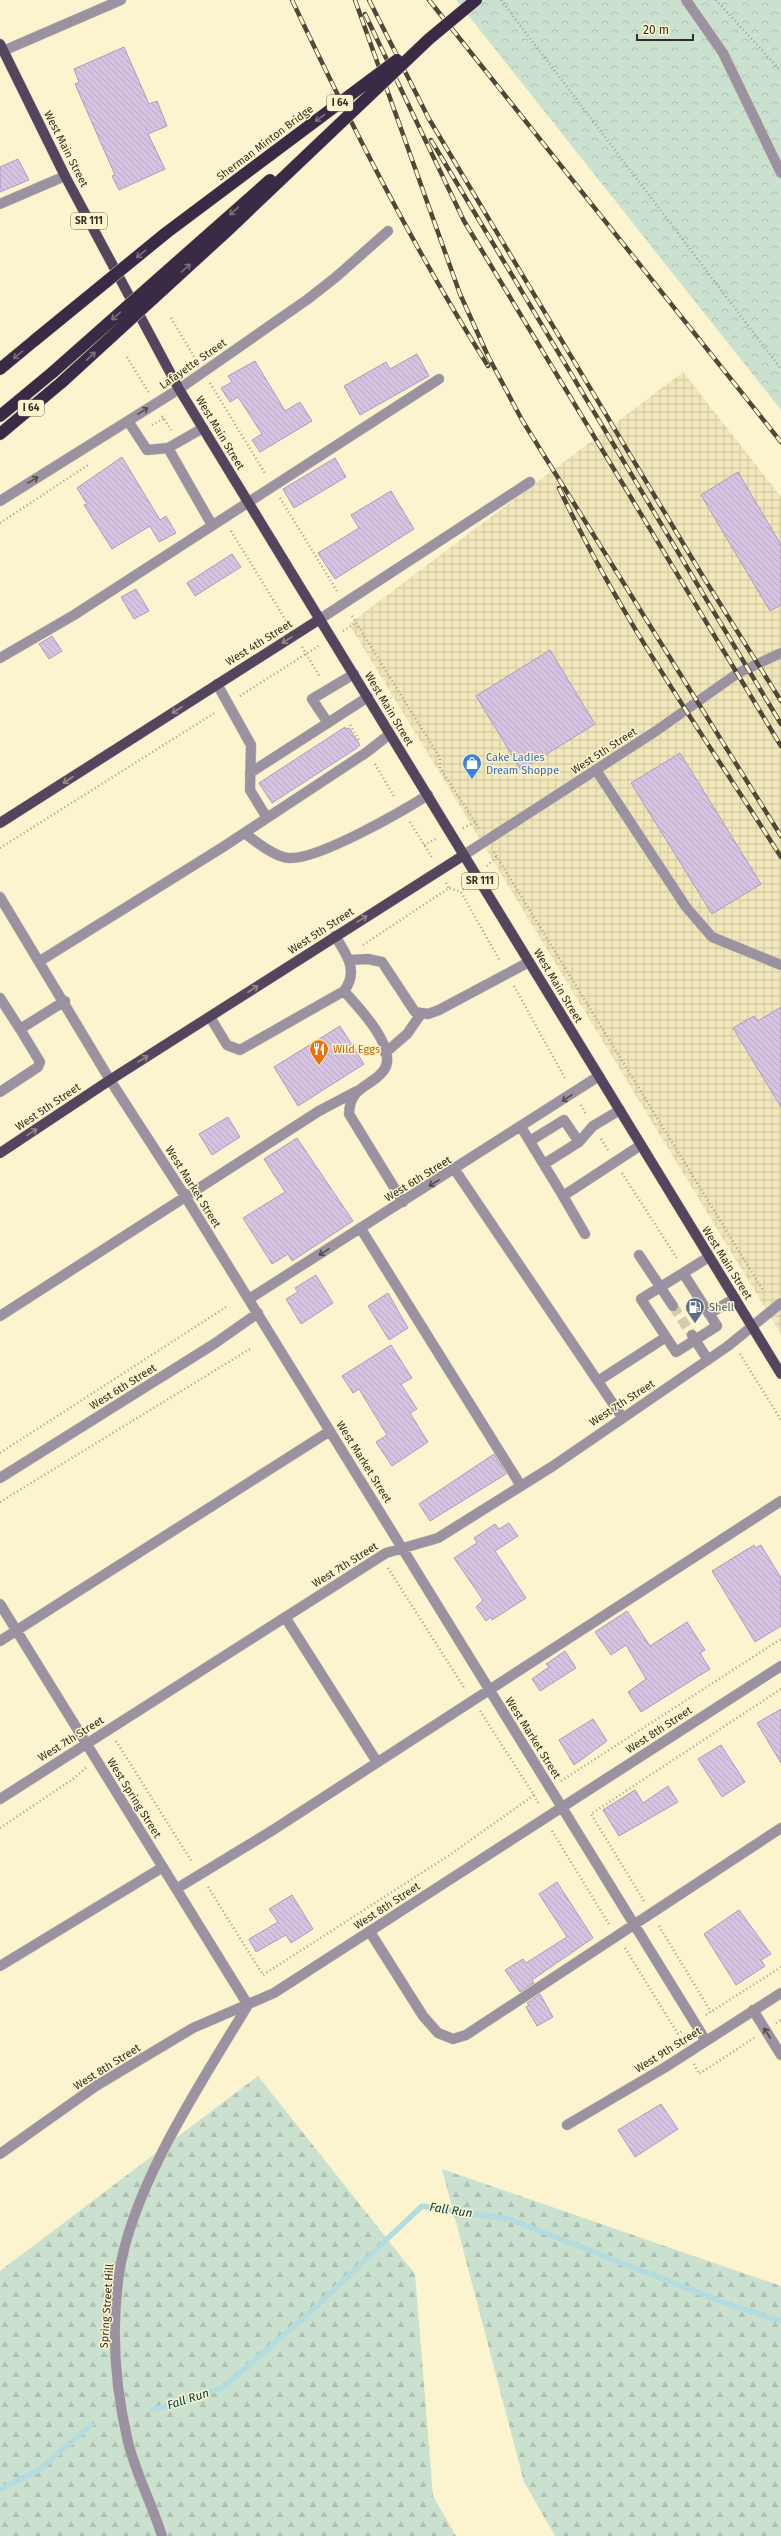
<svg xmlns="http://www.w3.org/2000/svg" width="781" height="2536" font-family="'Fira Sans',sans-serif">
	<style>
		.industrial { fill: url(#industrial-grid) }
		.forest { fill: url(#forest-firs) }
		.park { fill: url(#park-crowns) }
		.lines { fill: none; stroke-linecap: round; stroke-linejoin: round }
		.stream { stroke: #b3dcdf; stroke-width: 5.5 }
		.building { fill: url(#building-back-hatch); stroke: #ae9cbb }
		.minor-tunnel { stroke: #d4cdac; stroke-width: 10; stroke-dasharray: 10 5; stroke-linecap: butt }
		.minor-casing { stroke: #d8d1af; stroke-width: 11 }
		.major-casing { stroke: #d8d1af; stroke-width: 11 }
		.highway-casing { stroke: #d8d1af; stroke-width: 13 }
		.path { stroke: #a59f83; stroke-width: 2.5; stroke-dasharray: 1 3; stroke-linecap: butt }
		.minor { stroke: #9a92a1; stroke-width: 10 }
		.major { stroke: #52455d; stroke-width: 10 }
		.highway { stroke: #392a45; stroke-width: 12 }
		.rail-casing { stroke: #4d4938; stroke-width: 4.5 }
		.rail { stroke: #fcf4ce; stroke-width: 3; stroke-dasharray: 9; stroke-linecap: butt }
		.highway-bridge-casing { stroke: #d8d1af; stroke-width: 13; stroke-linecap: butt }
		.highway-bridge { stroke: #392a45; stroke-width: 12 }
		.oneway { stroke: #7d7175 }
		.oneway2 { stroke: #524d48 }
		.oneway3 { stroke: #968b8a }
		.labels { text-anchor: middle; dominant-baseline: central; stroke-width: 3; stroke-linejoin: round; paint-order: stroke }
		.shield { fill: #fcf4ce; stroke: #6f6b56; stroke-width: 1 }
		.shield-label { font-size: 10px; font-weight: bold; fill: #333022 }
		.street-label { font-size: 11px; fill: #333022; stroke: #fcf4ce }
		.shop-label { font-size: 11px; fill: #366cbe; stroke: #fcf4ce; text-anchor: start }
		.food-label { font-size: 11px; fill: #c56008; stroke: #fcf4ce; text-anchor: start }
		.service-label { font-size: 11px; fill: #4e5e75; stroke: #fcf4ce; text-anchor: start }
		.water-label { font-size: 12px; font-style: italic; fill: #004246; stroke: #fcf4ce }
	</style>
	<defs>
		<pattern id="industrial-grid" width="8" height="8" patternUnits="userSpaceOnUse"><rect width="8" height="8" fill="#f1e7ba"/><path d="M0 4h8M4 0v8" fill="none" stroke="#cfc6a0"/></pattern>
		<pattern id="forest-firs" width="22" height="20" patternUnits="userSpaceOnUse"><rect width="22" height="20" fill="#cbe1d0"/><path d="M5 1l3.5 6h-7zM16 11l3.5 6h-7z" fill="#afc1b2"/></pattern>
		<pattern id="park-crowns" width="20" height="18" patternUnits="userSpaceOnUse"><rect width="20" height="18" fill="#cbe1d0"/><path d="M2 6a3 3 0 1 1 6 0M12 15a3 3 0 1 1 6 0" fill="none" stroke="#afc1b2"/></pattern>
		<pattern id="building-back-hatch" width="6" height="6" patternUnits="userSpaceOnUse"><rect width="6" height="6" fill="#d6c3e4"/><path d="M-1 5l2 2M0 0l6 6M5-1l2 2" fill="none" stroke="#b8a8c3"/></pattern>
	</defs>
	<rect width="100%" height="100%" fill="#fcf4ce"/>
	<!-- industrial -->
	<path class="industrial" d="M683,372L781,497V1334L349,624Z"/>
	<!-- forest -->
	<path class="forest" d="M258,2076L415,2274L433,2496L456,2536H0V2271Z
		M442,2169L781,2286V2536H555L524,2482Z"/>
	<!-- park -->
	<path class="park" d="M456,0H781V410Z"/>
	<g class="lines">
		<!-- stream -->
		<path class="stream" d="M153,2410L222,2388L306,2316L422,2206L509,2219L730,2305L781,2321
			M0,2489L39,2470L91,2425"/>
	</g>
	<!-- building -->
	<path class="building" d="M124,47L149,104L157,101L167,126L148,134L165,169L119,190L112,176L115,175L75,84L79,82L74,69Z
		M18,159L29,180L0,192V167Z
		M417,354L429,376L360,415L344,386L386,362L390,369Z
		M255,361L285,411L300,402L312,421L260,452L252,440L262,434L238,397L230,402L221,388L232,382L228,376Z
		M122,457L160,520L166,516L176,533L159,542L150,526L112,549L84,505L87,504L77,488Z
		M335,458L346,477L294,508L283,489Z
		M738,472L781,545V605L770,611L701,495Z
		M391,491L414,529L335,579L318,553L359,528L351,515Z
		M232,554L241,567L195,596L187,583Z
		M136,589L149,611L134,619L121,597Z
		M52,636L62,651L49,659L39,644Z
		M550,650L595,724L521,770L476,696Z
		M345,727L346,729L349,728L360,745L357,748L272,803L259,783Z
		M680,753L761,884L712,914L631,783Z
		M781,1007V1107L733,1028L754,1016L758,1021Z
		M340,1026L364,1064L298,1106L274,1067Z
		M228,1117L240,1137L212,1155L199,1134Z
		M297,1138L353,1221L292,1261L288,1254L272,1264L243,1218L285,1192L264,1159Z
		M316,1275L333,1303L301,1324L286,1299L298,1292L295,1288Z
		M388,1293L408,1328L389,1340L368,1306Z
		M391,1345L412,1378L401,1384L417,1409L410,1413L428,1442L392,1466L376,1442L387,1435L359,1389L353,1393L342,1376Z
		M494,1454L506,1474L430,1521L419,1504Z
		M509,1523L518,1536L495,1551L526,1598L492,1620L491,1617L486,1621L476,1607L483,1600L454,1558L477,1543L474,1538L495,1524L499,1529Z
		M754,1545L755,1548L761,1545L781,1578V1626L755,1642L712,1571Z
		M627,1611L650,1646L687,1622L705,1650L700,1653L710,1669L641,1712L628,1692L646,1679L626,1645L611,1655L595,1632Z
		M565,1651L576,1668L540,1691L532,1679L549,1667L546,1664Z
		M781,1709V1763L757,1723Z
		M593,1719L607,1741L574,1765L559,1740Z
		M721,1745L745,1782L722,1797L698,1759Z
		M668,1786L678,1802L619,1836L603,1810L635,1790L643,1803Z
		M557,1882L593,1938L532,1980L534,1983L520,1992L505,1970L523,1959L526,1963L567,1937L539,1894Z
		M292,1895L313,1929L291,1943L286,1935L256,1952L249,1939L278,1922L269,1909Z
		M739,1910L771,1954L761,1960L765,1966L736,1985L704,1934Z
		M540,1994L553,2017L537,2026L526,2007L529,2005L527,2003Z
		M661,2104L678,2129L635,2157L618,2130Z"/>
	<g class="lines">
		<!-- minor-tunnel -->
		<path class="minor-tunnel" d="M673,1306L692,1335"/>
		<!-- minor casing -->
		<g class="minor-casing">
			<path id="minor" d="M686,0L723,53L781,173
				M3,51L121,0
				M0,204L65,176
				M128,421L147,450L168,448L203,428
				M168,448L212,525
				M0,501L179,389L308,299L336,277L388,231
				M320,619L530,482
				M0,658L74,615L439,379
				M217,684L251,745L250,790L267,818
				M328,723L312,699L354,674
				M596,770L686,907L712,937L781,965
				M250,773L368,697
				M245,833C254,841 277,858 289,858C318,860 401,812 428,795
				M464,855L656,731L738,673L781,653
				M0,897L110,1080L185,1196L706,2041
				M350,960L368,959L382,962L415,1012L428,1014L439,1010L529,962
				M40,961L223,847L367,752L390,734
				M344,991C357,1006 399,1048 384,1070C371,1088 350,1085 349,1114L403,1202
				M0,998L20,1029
				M210,1017L227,1045L240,1050L344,991C359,971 347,955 335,936
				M385,1053L407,1034L421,1014
				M0,1092L38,1067L40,1062L20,1029L65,1001
				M521,1127L563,1196L641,1145
				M530,1141L564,1120L579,1142L593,1126L620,1110
				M544,1164L579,1142
				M455,1170L622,1417
				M563,1196L585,1234
				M361,1229L521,1486
				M639,1255L673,1306
				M249,1299L599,1076
				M709,1314L735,1298
				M0,1316L319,1111L357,1091
				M692,1335L708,1360
				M666,1337L676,1352L717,1326L683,1273
				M598,1381L666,1337L641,1299L709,1257
				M0,1478L214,1344L258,1313
				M0,1604L248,2005C202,2081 132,2186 119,2274C111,2330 115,2387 128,2442C136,2474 152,2504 162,2536
				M285,1617L377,1762
				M0,1641L330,1431
				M0,1799L386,1553L438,1538L553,1466L728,1346L781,1303
				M176,1889L273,1830L781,1501
				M370,1932L423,2016L438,2033L453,2039L466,2035L781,1828
				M0,1966L163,1867
				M753,2010L781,2055
				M567,2125L664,2068L781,1993
				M0,2154L96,2086L193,2028L274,1993L781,1666"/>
		</g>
		<!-- major casing -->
		<g class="major-casing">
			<path id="major" d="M0,44L65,176L179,389L781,1374
				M0,823L320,619
				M0,1153L110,1080L464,855"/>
		</g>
		<!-- highway casing -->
		<g class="highway-casing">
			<path id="highway" d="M0,369L35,340
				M0,416L53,372
				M0,434L62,382"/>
		</g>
		<!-- path -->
		<path class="path" d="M501,0L781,369
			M716,0L781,71
			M171,318L196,360
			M127,357L149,393
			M210,383L266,475
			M162,416L171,430
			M152,425L164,418
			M280,498L337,591
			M0,523L88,465
			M231,531L288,624
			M352,616L440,758V768L479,828
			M343,631L356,623
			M302,647L320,677
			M240,696L320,645
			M350,725L359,740
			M375,764L395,798
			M410,822L433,859
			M463,828L476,822
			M424,845L438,838
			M0,848L216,712
			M494,852L764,1292
			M487,866L497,856
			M446,883L449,888
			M466,886L461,892L500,961
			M363,945L449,888L461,892
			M514,986L566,1080
			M581,1105L586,1114
			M601,1139L608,1150
			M622,1173L678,1260
			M740,1354L781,1420
			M0,1453L226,1307
			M0,1502L250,1349
			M388,1568L465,1689
			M116,1741L192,1862
			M561,1781L781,1639
			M534,1795L539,1805
			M0,1828L73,1779L86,1768
			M552,1831L609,1924
			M208,1887L263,1975L451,1854L534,1795L480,1711
			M644,1901L591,1814L781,1689
			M659,1926L711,2012
			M625,1948L678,2034L683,2030
			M706,2015L781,1967
			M776,2023L781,2020
			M694,2064L699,2074L754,2038"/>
		<!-- minor -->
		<use href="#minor" class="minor"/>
		<!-- major -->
		<use href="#major" class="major"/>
		<!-- highway -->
		<use href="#highway" class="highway"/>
		<!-- rail casing -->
		<g class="rail-casing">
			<path id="rail" d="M292,0C351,125 414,249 488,366
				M355,0L460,294L488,356L522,420L781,836
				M369,0L429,119L702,575L781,701
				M429,0L781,442
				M365,14L464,221L781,746
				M431,140L781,724
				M559,488C620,618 704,736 781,857"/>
		</g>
		<!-- rail -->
		<use href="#rail" class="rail"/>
		<!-- highway-bridge casing -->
		<g class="highway-bridge-casing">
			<path id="highway-bridge" d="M35,340L166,233L397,60
				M53,372L270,180
				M62,382L227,231L429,39L476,0"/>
		</g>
		<!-- highway-bridge -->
		<use href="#highway-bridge" class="highway-bridge"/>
	</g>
	<!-- one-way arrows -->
	<defs><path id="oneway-shaft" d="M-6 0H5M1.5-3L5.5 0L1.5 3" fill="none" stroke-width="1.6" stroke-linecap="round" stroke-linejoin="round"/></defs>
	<g class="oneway">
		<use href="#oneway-shaft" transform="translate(320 118) rotate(143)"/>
		<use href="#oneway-shaft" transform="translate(234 211) rotate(139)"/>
		<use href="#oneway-shaft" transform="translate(141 254) rotate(141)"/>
		<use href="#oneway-shaft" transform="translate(186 268) rotate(-42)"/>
		<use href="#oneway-shaft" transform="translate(116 316) rotate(138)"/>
		<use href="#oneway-shaft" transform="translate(18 355) rotate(141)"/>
		<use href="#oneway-shaft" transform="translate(91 356) rotate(-43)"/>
	</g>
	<g class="oneway2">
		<use href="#oneway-shaft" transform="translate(143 411) rotate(-32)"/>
		<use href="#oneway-shaft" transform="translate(33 480) rotate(-32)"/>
		<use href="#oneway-shaft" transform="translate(567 1098) rotate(147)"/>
		<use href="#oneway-shaft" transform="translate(434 1183) rotate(148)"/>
		<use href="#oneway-shaft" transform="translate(324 1252) rotate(148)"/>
		<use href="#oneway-shaft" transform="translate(767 2033) rotate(-122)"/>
	</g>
	<g class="oneway3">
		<use href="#oneway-shaft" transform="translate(287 640) rotate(148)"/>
		<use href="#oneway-shaft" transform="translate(177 710) rotate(147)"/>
		<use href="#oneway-shaft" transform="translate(68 780) rotate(147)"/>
		<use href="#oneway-shaft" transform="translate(362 919) rotate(-32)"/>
		<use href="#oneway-shaft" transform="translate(253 989) rotate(-33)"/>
		<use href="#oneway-shaft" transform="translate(143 1059) rotate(-32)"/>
		<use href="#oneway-shaft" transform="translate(32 1132) rotate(-34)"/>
	</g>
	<!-- icons -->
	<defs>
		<g id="shop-pin" transform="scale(1)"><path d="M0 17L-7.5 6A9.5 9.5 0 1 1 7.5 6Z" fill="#3f7fe0" stroke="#fcf4ce"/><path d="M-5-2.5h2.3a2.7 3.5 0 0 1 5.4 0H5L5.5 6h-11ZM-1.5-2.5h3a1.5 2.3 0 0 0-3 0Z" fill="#fff"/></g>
		<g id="restaurant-pin" transform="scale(1)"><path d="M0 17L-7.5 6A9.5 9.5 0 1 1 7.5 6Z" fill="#e8710a" stroke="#fcf4ce"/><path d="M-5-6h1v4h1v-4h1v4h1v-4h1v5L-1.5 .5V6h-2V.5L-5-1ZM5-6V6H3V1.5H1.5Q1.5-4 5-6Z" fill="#fff"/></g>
		<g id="fuel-pin" transform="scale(1)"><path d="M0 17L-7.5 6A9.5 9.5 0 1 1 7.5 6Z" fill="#5c6f8a" stroke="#fcf4ce"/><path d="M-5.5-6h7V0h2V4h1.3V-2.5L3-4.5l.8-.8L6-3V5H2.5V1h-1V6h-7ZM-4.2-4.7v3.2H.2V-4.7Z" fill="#fff"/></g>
	</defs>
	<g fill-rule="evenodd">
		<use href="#shop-pin" x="472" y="763"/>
		<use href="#restaurant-pin" x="319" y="1049"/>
		<use href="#fuel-pin" x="695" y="1307"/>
	</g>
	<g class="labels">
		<!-- shield labels -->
		<g class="shield">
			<rect x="327" y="95" width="26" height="16" rx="3"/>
			<rect x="71" y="213" width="36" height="16" rx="3"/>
			<rect x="18" y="400" width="26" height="16" rx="3"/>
			<rect x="462" y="873" width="36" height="16" rx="3"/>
		</g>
		<g class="shield-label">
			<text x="340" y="103">I 64</text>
			<text x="89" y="221">SR 111</text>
			<text x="31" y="408">I 64</text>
			<text x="480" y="881">SR 111</text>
		</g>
		<!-- street labels -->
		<g class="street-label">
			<text transform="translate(265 143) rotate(-37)">Sherman Minton Bridge</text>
			<text transform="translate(66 149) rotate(63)">West Main Street</text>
			<text transform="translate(193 364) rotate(-35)">Lafayette Street</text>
			<text transform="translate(220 433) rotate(59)">West Main Street</text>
			<text transform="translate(259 643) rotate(-32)">West 4th Street</text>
			<text transform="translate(389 709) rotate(59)">West Main Street</text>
			<text transform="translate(604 751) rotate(-33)">West 5th Street</text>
			<text transform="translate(321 931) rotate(-33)">West 5th Street</text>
			<text transform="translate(558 986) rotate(59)">West Main Street</text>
			<text transform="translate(48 1107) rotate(-34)">West 5th Street</text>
			<text transform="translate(418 1179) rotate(-32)">West 6th Street</text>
			<text transform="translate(193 1187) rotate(58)">West Market Street</text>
			<text transform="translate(727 1263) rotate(58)">West Main Street</text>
			<text transform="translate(123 1387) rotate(-32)">West 6th Street</text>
			<text transform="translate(622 1403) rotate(-33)">West 7th Street</text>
			<text transform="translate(364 1462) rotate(58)">West Market Street</text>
			<text transform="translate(345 1565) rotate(-32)">West 7th Street</text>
			<text transform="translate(659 1730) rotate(-33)">West 8th Street</text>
			<text transform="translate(533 1738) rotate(58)">West Market Street</text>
			<text transform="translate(71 1739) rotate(-32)">West 7th Street</text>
			<text transform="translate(134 1798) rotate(58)">West Spring Street</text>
			<text transform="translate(387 1906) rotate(-33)">West 8th Street</text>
			<text transform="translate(668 2050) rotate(-32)">West 9th Street</text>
			<text transform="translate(107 2067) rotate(-32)">West 8th Street</text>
			<text transform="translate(107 2306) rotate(-86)">Spring Street Hill</text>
		</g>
		<!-- shop labels -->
		<g class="shop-label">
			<text x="486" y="757">Cake Ladies<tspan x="486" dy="13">Dream Shoppe</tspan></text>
		</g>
		<!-- food labels -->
		<g class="food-label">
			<text x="333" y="1049">Wild Eggs</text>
		</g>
		<!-- service labels -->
		<g class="service-label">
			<text x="709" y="1307">Shell</text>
		</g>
		<!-- water labels -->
		<g class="water-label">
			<text transform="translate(451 2210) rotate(9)">Fall Run</text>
			<text transform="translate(188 2399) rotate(-18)">Fall Run</text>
		</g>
	</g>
	<!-- scale -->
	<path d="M637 34v6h56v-6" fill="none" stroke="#333022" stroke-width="2"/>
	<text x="643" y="34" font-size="12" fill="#333022" stroke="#fcf4ce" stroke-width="3" paint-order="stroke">20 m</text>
</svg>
